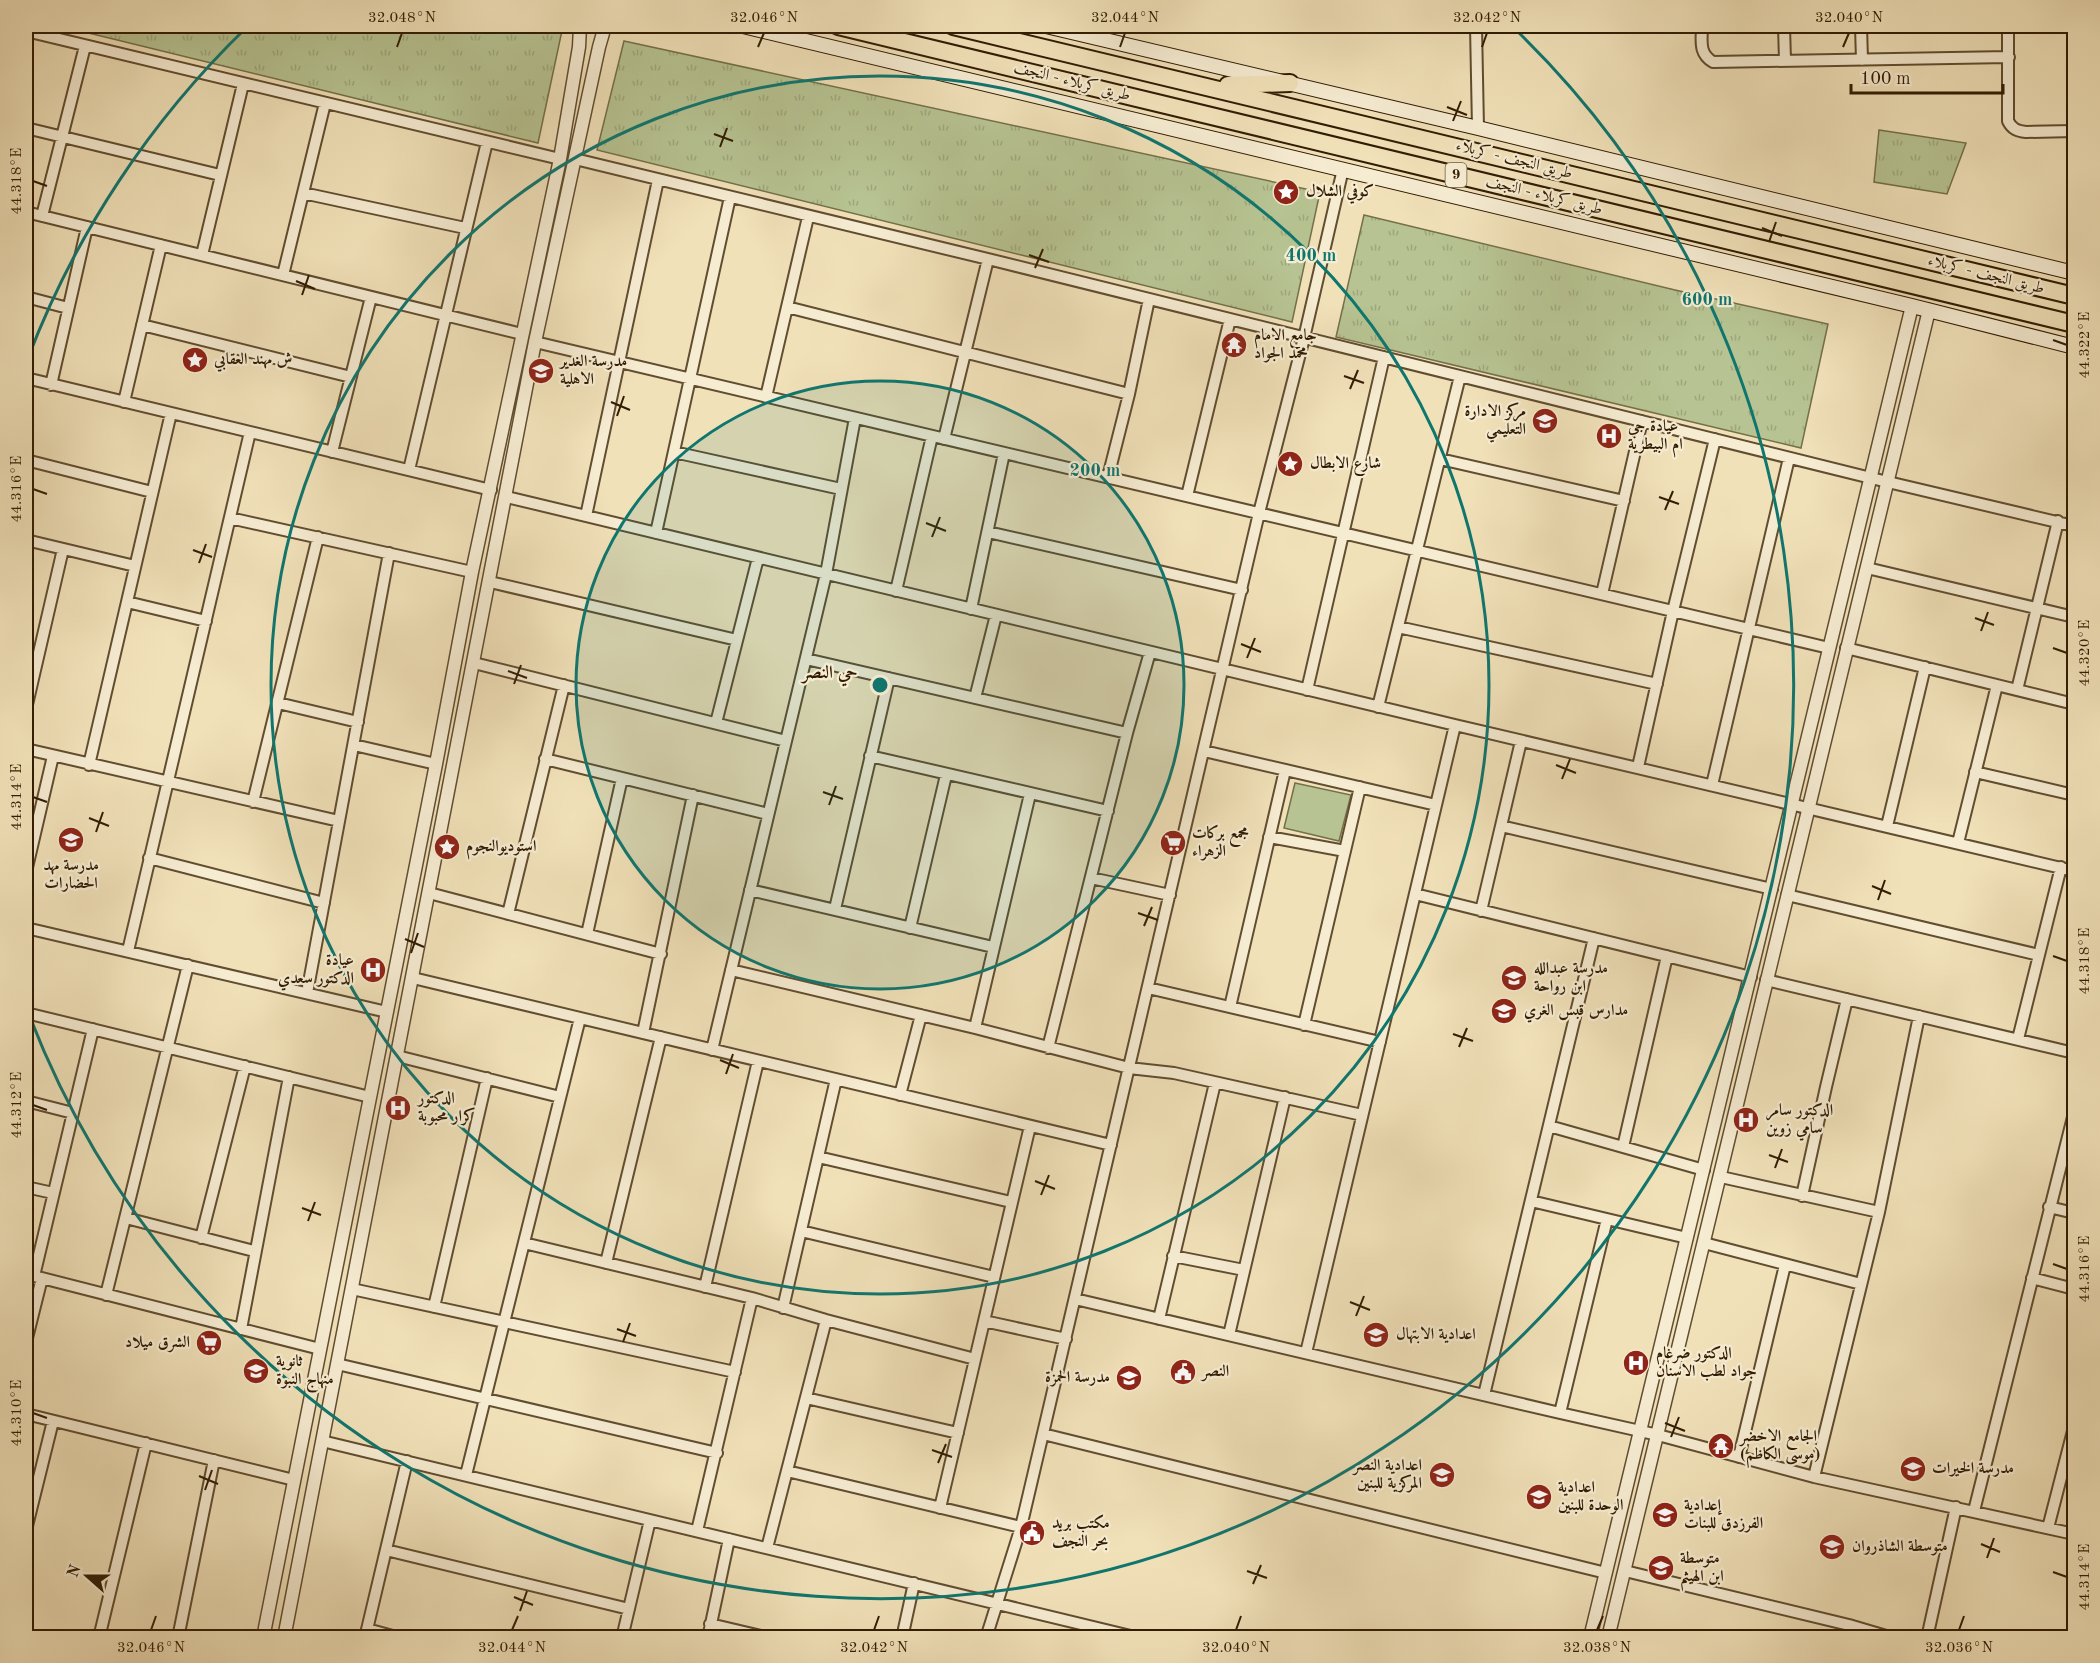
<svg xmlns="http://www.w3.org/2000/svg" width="2100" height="1663" font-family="'Old Standard TT',Amiri,serif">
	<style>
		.grass { fill: url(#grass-tufts); stroke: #74704a; stroke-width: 1.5 }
		.garden { fill: #b7c392; stroke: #74704a; stroke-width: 1.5 }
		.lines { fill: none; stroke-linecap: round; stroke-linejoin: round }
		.minor-casing { stroke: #614d30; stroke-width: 14 }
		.tertiary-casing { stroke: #614d30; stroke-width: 15 }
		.secondary-casing { stroke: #311c03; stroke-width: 16 }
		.trunk-casing { stroke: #311c03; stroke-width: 20 }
		.minor { stroke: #f6ecd2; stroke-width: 10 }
		.tertiary { stroke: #f6ecd2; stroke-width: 12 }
		.secondary { stroke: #f6ecd2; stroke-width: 14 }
		.trunk { stroke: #f1e1b9; stroke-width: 16 }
		.ticks { fill: none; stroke: #311c03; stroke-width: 2 }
		.ring { fill: none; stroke: #0f766e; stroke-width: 3 }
		.labels { text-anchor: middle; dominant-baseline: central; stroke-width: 4.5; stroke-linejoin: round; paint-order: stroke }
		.shield { fill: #f6ecd2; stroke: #6c5a41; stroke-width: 1.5 }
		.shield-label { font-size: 15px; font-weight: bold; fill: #311c03 }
		.street-label { font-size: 16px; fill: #311c03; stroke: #f6ecd2 }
		.poi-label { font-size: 16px; font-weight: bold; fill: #311c03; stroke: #f6ecd2; text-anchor: start }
		.neighbourhood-label { font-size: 18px; font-weight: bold; fill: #311c03; stroke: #f6ecd2 }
		.centre { fill: #0f766e; stroke: #f6ecd2; stroke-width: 3 }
		.ring-label { font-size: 18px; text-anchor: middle; font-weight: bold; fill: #0f766e; stroke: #f6ecd2; stroke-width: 4.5; stroke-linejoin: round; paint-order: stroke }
		.neatline { fill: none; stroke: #311c03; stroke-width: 2 }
		.ticks-label { font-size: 15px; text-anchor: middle; fill: #311c03 }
	</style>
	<defs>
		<pattern id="grass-tufts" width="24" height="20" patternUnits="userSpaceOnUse" patternTransform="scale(1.5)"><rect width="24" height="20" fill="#b7c392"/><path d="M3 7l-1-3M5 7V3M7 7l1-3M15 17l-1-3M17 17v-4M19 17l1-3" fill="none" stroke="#9ea77c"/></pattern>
	</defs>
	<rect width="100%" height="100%" fill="#f1e1b9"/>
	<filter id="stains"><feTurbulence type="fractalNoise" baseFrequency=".00333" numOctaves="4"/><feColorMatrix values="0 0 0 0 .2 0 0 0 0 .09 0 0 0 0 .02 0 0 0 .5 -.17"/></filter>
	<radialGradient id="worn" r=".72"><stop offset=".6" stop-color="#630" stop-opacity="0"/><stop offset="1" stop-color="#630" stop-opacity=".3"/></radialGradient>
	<!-- grass -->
	<path class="grass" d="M60,26H563L538,143Z
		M624,41L1320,192L1292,322L597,150Z
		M1879,130L1966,143L1947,194L1874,182Z
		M1364,215L1675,290L1828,324L1801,448L1336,337Z"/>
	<!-- garden -->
	<path class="garden" d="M1295,783L1351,795L1339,841L1284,828Z"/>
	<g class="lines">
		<!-- minor casing -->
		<g class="minor-casing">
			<path id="minor" d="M1476,26L1478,128
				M1702,26C1702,40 1698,53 1713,62L2009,57
				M1784,26L1785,61
				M1861,26L1862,60
				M2008,26V121C2012,129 2017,131 2026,132L2074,131
				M26,31L560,159
				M26,128L220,175
				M575,159L988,259L1871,478L2074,526
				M303,193L465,228
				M26,212L522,334
				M42,216L85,46
				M202,255L243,84
				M283,275L325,103
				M26,297L68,308
				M787,307L1129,394
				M142,325L351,377
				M535,342L1829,648
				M26,378L491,490
				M51,385L87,227
				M766,397L808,217
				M124,402L161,245
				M944,439L988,259
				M332,452L371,297
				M674,452L841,489
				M1440,459L1624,501
				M26,460L152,492
				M409,470L487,142
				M1108,477L1129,394L1149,299
				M1187,496L1230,319
				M507,497L1455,725L2074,871
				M586,516L658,180
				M230,518L472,572
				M988,532L1242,590
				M656,533L730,197
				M26,540L135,566
				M1867,568L2074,617
				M490,582L737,640
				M896,591L932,436
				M1602,594L1642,421
				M127,602L206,621
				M971,609L1004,453
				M1398,627L1657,684
				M1846,648L2074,704
				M806,659L1127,733
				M474,663L786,741
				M1307,690L1384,357
				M2017,690L2058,521
				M975,698L996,615
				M278,703L358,722
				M1378,707L1460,376
				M26,709L63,549
				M716,723L758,558
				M354,745L436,764
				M26,749L339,821
				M1204,751L1436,805
				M870,756L1108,811
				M545,759L768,814
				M89,765L171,413
				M1638,767L1673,611L1715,439
				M1975,772L2074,795
				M1712,785L1789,458
				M253,802L318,537
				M1501,826L1772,889
				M1887,826L1925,667
				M1269,837L1345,851
				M1958,843L1997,685
				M149,858L324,903
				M26,872L53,756
				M1091,878L1170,895
				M750,890L993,947
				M429,893L661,954
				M1415,894L1751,977
				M1787,895L2039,955
				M835,909L889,678
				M1481,911L1521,741
				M508,914L564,685
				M26,928L387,1012
				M910,928L946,775
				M587,934L622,778
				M128,951L250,432
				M731,970L975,1028L1129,1068L1174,1073L1362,1115
				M413,978L1111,1145
				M1766,980L2074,1053
				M1148,988L1380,1042
				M307,993L389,553
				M1230,1007L1285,770
				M26,1013L370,1097
				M1304,1025L1360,787
				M975,1028L1030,794
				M643,1033L693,795
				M2018,1039L2061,867
				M1048,1048L1127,733L1150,652
				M712,1050L826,574L855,418
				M397,1056L560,1097
				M900,1095L921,1015
				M26,1101L73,1113
				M1549,1126L1704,1170
				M1623,1147L1667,956
				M818,1157L1011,1202
				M1721,1177L1879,1212
				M26,1187L53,1193
				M1802,1196L1826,1087L1847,999
				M1531,1201L1687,1238
				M2049,1207L2074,1213
				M126,1218L254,1251
				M801,1231L994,1277
				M201,1238L245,1066
				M524,1243L752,1298L826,1320L975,1359
				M1704,1243L1861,1284
				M1173,1256L1244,1270
				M606,1263L661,1037
				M26,1274L320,1349
				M34,1276L93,1029
				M2032,1278L2074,1289
				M705,1287L758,1061
				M352,1289L735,1372
				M106,1295L188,965
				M1075,1299L1560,1413L1658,1435L1814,1477L2074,1534
				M434,1307L487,1078
				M783,1308L836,1079
				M1159,1319L1215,1083
				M984,1321L1066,1339
				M241,1329L289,1077
				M1229,1335L1285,1097
				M26,1342L42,1278
				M1306,1353L1455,725
				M337,1364L717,1453
				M1484,1395L1594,938
				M806,1398L958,1433
				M1560,1413L1607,1219
				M26,1414L294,1480
				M1043,1434L1606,1573
				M322,1441L1139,1638
				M1739,1457L1785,1265
				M787,1471L1021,1527
				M466,1475L580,1018
				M1814,1477L1879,1212L1919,1016
				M940,1508L1030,1126
				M1974,1511L2074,1113
				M2048,1528L2074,1427
				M26,1530L53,1421
				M697,1531L752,1298
				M767,1548L826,1320
				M386,1550L629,1609
				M1625,1571L1849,1625L1893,1638
				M710,1624L769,1638
				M367,1629L400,1638
				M99,1638L146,1443
				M178,1638L214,1460
				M365,1638L407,1461
				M622,1638L650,1520
				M708,1638L729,1539
				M902,1638L914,1583
				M986,1638L1021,1527L1259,513L1304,338L1343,169
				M1927,1638L1956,1507"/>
		</g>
		<!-- tertiary casing -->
		<g class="tertiary-casing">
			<path id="tertiary" d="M263,1638L436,764L472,572L560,159L579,47L580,26
				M284,1638L535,342L599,47L605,26
				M1590,1638L1912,306
				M1608,1638L1929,310"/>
		</g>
		<!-- secondary casing -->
		<g class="secondary-casing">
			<path id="secondary" d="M743,26L1912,306L2074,347
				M1046,26L1478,128L2074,273"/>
		</g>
		<!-- trunk casing -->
		<g class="trunk-casing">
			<path id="trunk" d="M838,26L2074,324
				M953,26L2074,296
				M1228,85L1290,83"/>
		</g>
		<!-- minor -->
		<use href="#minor" class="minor"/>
		<!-- tertiary -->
		<use href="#tertiary" class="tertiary"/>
		<!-- secondary -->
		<use href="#secondary" class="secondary"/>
		<!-- trunk -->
		<use href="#trunk" class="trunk"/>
	</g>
	<!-- ticks -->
	<path class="ticks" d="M397,47L402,33M758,47L764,33M1120,47L1125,33M1482,47L1487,33M1843,47L1849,33M1447,107L1467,115M1453,121L1461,101M714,134L733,141M720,147L727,128M33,181L47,186M1762,228L1782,236M1769,242L1776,222M1029,255L1049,262M1035,268L1043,249M296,281L315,289M302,295L309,275M2053,340L2067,345M1344,376L1364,383M1350,389L1358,370M611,402L630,410M617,416L624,396M33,489L47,494M1659,497L1679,504M1665,510L1673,491M926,523L946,531M932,537L940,517M193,550L212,557M199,563L206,544M1975,618L1994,625M1981,631L1988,612M1241,644L1261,652M2053,648L2067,653M1247,658L1255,638M508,671L527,678M514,684L521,665M1556,765L1576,773M1562,779L1570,759M823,792L843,799M33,797L47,802M829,805L836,786M89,818L109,826M96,832L103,812M1872,886L1891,894M1878,900L1885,880M1138,913L1158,920M1144,926L1152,907M405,939L424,947M411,953L418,933M2053,956L2067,961M1453,1034L1473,1041M1459,1047L1467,1028M720,1060L739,1068M726,1074L733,1054M33,1105L47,1110M1769,1155L1788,1162M1775,1168L1782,1149M1035,1181L1055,1189M1041,1195L1049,1175M302,1208L321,1215M308,1221L315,1202M2053,1264L2067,1269M1350,1302L1370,1310M1356,1316L1364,1296M617,1329L636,1336M623,1342L630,1323M33,1413L47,1418M1665,1423L1685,1431M1671,1437L1679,1417M932,1450L952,1457M938,1463L946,1444M199,1476L218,1484M205,1490L212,1470M1981,1544L2000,1552M1987,1558L1994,1538M1247,1571L1267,1578M2053,1572L2067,1577M1253,1584L1261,1565M514,1597L533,1605M520,1611L527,1591M151,1630L156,1616M512,1630L518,1616M874,1630L879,1616M1236,1630L1241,1616M1597,1630L1603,1616M1959,1630L1964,1616"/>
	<!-- distance rings -->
	<circle cx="880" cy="685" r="304" fill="#0f766e" fill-opacity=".12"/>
	<g class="ring">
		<circle cx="880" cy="685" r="304"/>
		<circle cx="880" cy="685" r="609"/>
		<path d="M28 358A913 913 0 0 1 246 28M1514 28A913 913 0 1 1 28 1012"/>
	</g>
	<!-- icons -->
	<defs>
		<g id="sight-disc" transform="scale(1.35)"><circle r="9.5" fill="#8f2418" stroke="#f6ecd2"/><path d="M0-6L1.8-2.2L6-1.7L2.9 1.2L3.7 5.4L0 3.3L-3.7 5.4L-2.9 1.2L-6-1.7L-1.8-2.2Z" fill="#fff"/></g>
		<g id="temple-disc" transform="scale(1.35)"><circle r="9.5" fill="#8f2418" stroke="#f6ecd2"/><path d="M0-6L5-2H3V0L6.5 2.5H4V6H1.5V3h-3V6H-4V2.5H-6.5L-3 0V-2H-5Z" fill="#fff"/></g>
		<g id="school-disc" transform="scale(1.35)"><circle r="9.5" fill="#8f2418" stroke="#f6ecd2"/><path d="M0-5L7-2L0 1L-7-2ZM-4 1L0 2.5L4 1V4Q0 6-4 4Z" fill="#fff"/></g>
		<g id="hospital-disc" transform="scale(1.35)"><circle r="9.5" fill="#8f2418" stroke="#f6ecd2"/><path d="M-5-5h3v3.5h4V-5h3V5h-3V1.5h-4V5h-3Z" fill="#fff"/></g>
		<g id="supermarket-disc" transform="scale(1.35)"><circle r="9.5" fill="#8f2418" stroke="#f6ecd2"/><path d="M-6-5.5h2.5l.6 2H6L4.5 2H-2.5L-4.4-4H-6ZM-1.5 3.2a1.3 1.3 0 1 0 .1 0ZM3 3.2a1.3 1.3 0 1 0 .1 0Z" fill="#fff"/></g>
		<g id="civic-disc" transform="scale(1.35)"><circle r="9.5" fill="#8f2418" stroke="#f6ecd2"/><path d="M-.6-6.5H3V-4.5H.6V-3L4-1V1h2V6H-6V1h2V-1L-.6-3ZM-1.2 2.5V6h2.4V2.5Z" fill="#fff"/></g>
	</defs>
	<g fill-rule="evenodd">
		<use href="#sight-disc" x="1286" y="192"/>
		<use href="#temple-disc" x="1234" y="345"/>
		<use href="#sight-disc" x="195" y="360"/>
		<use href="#school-disc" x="541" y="371"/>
		<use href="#school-disc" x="1545" y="421"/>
		<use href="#hospital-disc" x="1609" y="436"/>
		<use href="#sight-disc" x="1290" y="464"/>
		<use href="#school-disc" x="71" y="840"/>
		<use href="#supermarket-disc" x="1173" y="843"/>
		<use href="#sight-disc" x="447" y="847"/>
		<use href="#hospital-disc" x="373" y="970"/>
		<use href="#school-disc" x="1514" y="978"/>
		<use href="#school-disc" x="1504" y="1011"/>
		<use href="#hospital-disc" x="398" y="1108"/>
		<use href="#hospital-disc" x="1746" y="1120"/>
		<use href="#school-disc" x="1376" y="1335"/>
		<use href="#supermarket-disc" x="209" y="1343"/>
		<use href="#hospital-disc" x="1636" y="1363"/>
		<use href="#school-disc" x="256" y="1371"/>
		<use href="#civic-disc" x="1183" y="1372"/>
		<use href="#school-disc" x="1129" y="1378"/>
		<use href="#temple-disc" x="1721" y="1446"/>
		<use href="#school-disc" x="1913" y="1469"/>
		<use href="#school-disc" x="1442" y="1475"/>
		<use href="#school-disc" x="1539" y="1497"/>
		<use href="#school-disc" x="1665" y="1515"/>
		<use href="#civic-disc" x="1032" y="1533"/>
		<use href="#school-disc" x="1832" y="1547"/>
		<use href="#school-disc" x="1661" y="1568"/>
	</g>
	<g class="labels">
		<!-- shield labels -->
		<rect class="shield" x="1445.5" y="163" width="21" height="24" rx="4.5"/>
		<g class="shield-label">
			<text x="1456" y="175">9</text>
		</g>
		<!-- street labels -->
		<g class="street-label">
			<text transform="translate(1072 82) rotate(14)">طريق کربلاء - النجف</text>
			<text transform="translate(1514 160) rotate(14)">طريق النجف - کربلاء</text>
			<text transform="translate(1544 196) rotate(14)">طريق کربلاء - النجف</text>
			<text transform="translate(1986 275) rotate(14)">طريق النجف - کربلاء</text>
		</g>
		<!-- poi labels -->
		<g class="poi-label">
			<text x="1306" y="192">كوفي الشلال</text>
			<text x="1254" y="336">جامع الامام<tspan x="1254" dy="18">محمد الجواد</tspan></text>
			<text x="214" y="360">ش مهند العقابي</text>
			<text x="560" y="362">مدرسة الغدير<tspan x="560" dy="18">الاهلية</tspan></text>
			<text x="1526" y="412" text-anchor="end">مركز الادارة<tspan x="1526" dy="18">التعليمي</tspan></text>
			<text x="1628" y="427">عيادة جي<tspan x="1628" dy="18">ام البيطرية</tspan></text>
			<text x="1310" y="464">شارع الابطال</text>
			<text x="1192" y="834">مجمع بركات<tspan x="1192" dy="18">الزهراء</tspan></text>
			<text x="466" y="847">استوديوالنجوم</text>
			<text x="71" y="866" text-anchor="middle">مدرسة مهد<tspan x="71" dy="18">الحضارات</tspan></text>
			<text x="354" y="961" text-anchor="end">عيادة<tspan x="354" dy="18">الدكتور سعدي</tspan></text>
			<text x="1534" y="969">مدرسة عبدالله<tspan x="1534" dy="18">ابن رواحة</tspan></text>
			<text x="1524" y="1011">مدارس قبس الغري</text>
			<text x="418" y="1099">الدكتور<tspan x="418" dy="18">كرار محبوبة</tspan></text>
			<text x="1766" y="1111">الدكتور سامر<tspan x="1766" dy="18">سامي زوين</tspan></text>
			<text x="1396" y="1335">اعدادية الابتهال</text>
			<text x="190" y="1343" text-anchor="end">الشرق ميلاد</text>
			<text x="1656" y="1354">الدكتور ضرغام<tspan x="1656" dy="18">جواد لطب الاسنان</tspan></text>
			<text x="276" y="1362">ثانوية<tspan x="276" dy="18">منهاج النبوة</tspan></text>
			<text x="1202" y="1372">النصر</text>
			<text x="1110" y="1378" text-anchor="end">مدرسة الحمزة</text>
			<text x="1740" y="1437">الجامع الاخضر<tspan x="1740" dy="18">(موسى الكاظم)</tspan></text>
			<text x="1422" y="1466" text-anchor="end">اعدادية النصر<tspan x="1422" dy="18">المركزية للبنين</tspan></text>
			<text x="1932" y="1469">مدرسة الخيرات</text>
			<text x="1558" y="1488">اعدادية<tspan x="1558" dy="18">الوحدة للبنين</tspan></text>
			<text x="1684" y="1506">إعدادية<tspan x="1684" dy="18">الفرزدق للبنات</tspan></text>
			<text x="1052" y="1524">مكتب بريد<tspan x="1052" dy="18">بحر النجف</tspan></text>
			<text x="1852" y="1547">متوسطة الشاذروان</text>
			<text x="1680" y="1559">متوسطة<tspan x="1680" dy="18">ابن الهيثم</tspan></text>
		</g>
		<!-- neighbourhood labels -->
		<g class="neighbourhood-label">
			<text x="830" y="673">حي النصر</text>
		</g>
	</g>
	<circle cx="880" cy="685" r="9" class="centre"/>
	<g class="ring-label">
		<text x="1311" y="261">400 m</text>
		<text x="1707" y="305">600 m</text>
		<text x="1095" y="476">200 m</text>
	</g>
	<!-- margin -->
	<rect width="2100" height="1663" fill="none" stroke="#f1e1b9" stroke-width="66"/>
	<!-- north arrow -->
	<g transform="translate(87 1576) rotate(291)" stroke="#f6ecd2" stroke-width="4.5" paint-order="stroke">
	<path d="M0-4.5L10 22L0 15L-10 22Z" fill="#311c03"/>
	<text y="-9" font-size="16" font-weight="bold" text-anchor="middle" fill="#311c03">N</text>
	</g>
	<!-- scale -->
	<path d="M1851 84v9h152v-9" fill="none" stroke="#311c03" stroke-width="3"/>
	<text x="1860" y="84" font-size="18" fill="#311c03" stroke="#f6ecd2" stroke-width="4.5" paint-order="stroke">100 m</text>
	<rect x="33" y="33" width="2034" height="1597" class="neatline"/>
	<g class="ticks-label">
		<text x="402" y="22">32.048°N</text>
		<text x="764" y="22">32.046°N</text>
		<text x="1125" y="22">32.044°N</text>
		<text x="1487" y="22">32.042°N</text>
		<text x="1849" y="22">32.040°N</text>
		<text transform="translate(16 181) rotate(-90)" y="5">44.318°E</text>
		<text transform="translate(2084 345) rotate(-90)" y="5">44.322°E</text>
		<text transform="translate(16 489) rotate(-90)" y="5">44.316°E</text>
		<text transform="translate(2084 653) rotate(-90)" y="5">44.320°E</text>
		<text transform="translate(16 797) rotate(-90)" y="5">44.314°E</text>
		<text transform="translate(2084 961) rotate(-90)" y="5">44.318°E</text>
		<text transform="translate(16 1105) rotate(-90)" y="5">44.312°E</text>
		<text transform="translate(2084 1269) rotate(-90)" y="5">44.316°E</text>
		<text transform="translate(16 1413) rotate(-90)" y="5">44.310°E</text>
		<text transform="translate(2084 1577) rotate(-90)" y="5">44.314°E</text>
		<text x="151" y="1652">32.046°N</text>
		<text x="512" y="1652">32.044°N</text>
		<text x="874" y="1652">32.042°N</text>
		<text x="1236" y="1652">32.040°N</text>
		<text x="1597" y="1652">32.038°N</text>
		<text x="1959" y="1652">32.036°N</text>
	</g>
	<rect width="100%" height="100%" filter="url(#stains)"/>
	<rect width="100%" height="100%" fill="url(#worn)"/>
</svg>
